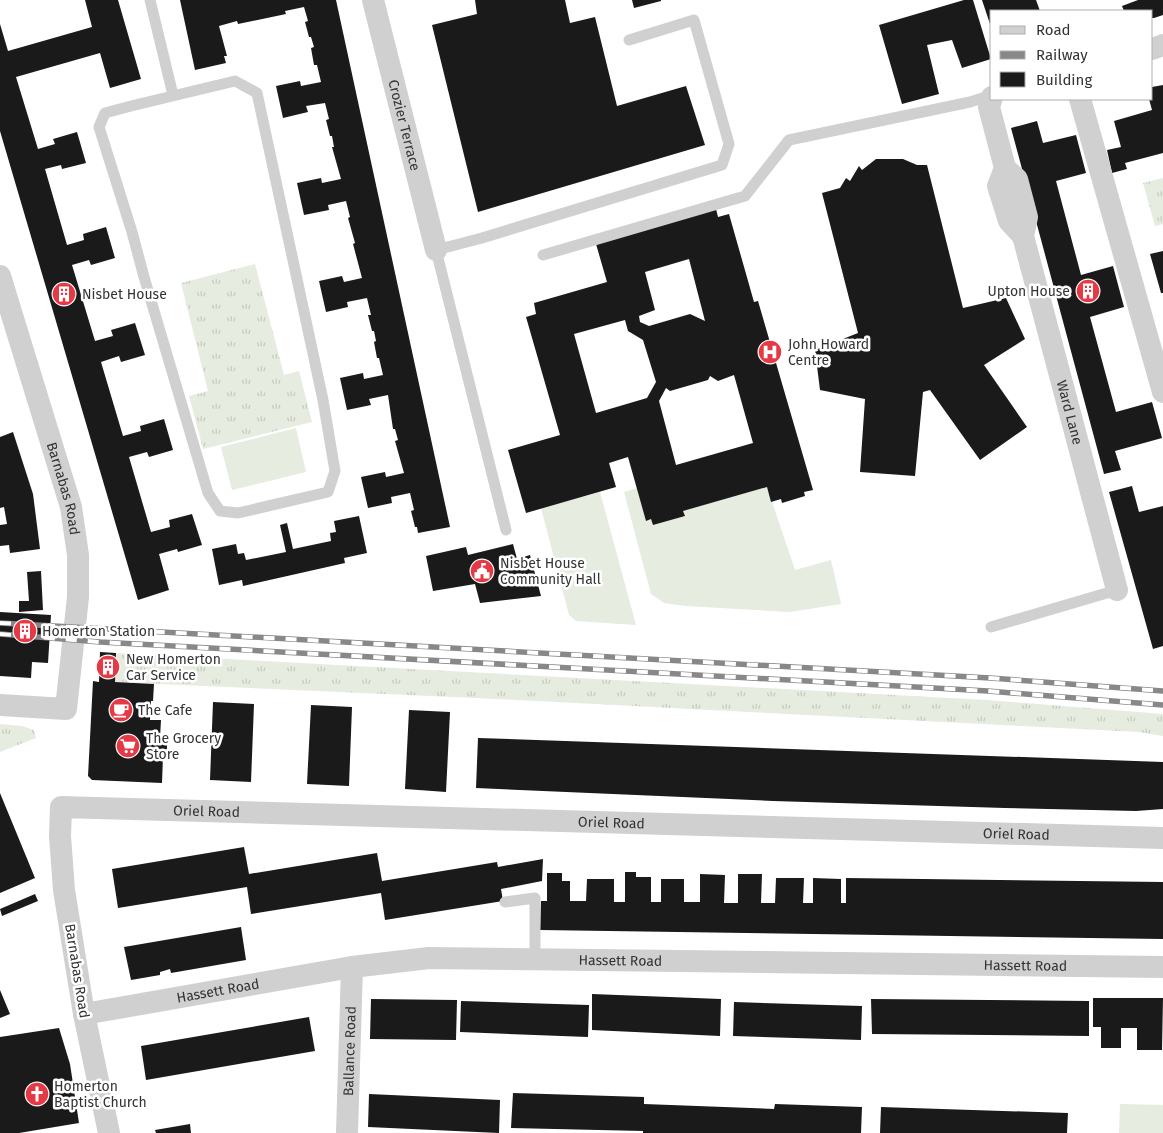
<svg xmlns="http://www.w3.org/2000/svg" width="1163" height="1133" font-family="'Fira Sans',sans-serif">
	<style>
		.grass { fill: url(#grass-tufts) }
		.garden { fill: #e6ecdf }
		.building { fill: #1a1a1a; fill-rule: evenodd }
		.lines { fill: none; stroke-linecap: round; stroke-linejoin: round }
		.service { stroke: #d0d0d0; stroke-width: 11 }
		.minor { stroke: #d0d0d0; stroke-width: 22 }
		.rail-casing { stroke: #888; stroke-width: 5.5 }
		.rail { stroke: #fff; stroke-width: 4; stroke-dasharray: 11; stroke-linecap: butt }
		.labels { text-anchor: middle; dominant-baseline: central; stroke-width: 5; stroke-linejoin: round; paint-order: stroke }
		.street-label { font-size: 14px; fill: #333; stroke: #fff }
		.poi-label { font-size: 14px; fill: #333; stroke: #fff; text-anchor: start }
	</style>
	<defs>
		<pattern id="grass-tufts" width="24" height="20" patternUnits="userSpaceOnUse" patternTransform="scale(1.25)"><rect width="24" height="20" fill="#e6ecdf"/><path d="M3 7l-1-3M5 7V3M7 7l1-3M15 17l-1-3M17 17v-4M19 17l1-3" fill="none" stroke="#c6cbc0"/></pattern>
	</defs>
	<rect width="100%" height="100%" fill="#fff"/>
	<!-- grass -->
	<path class="grass" d="M1163,178V224L1155,226L1143,183Z
		M255,264L284,375L299,371L312,422L203,449L189,396L208,391L181,283Z
		M116,653L987,700L1163,714V736L1139,732L477,698L115,682Z
		M0,724L22,726L34,730L36,738L0,752Z"/>
	<!-- garden -->
	<path class="garden" d="M296,428L306,472L232,490L221,447Z
		M767,487L795,570L831,560L841,604L790,612L686,606L664,603L651,594L624,492L637,488L646,521L651,519L653,525L685,516L683,511Z
		M600,492L636,625L576,621L569,615L541,508Z
		M1120,1104L1163,1105V1133H1119Z"/>
	<!-- building -->
	<path class="building" d="M85,0H118L141,79L110,88L100,53L16,77L38,149L55,144L53,139L77,132L86,163L62,169L61,165L45,169L67,245L84,240L83,234L106,227L115,258L91,265L89,260L72,265L95,341L113,336L111,330L135,323L145,355L121,362L119,356L101,362L123,436L141,431L140,426L164,419L173,450L149,457L147,452L129,457L151,532L170,527L169,520L192,514L202,545L178,552L177,549L159,554L169,590L138,600L0,131V24L8,51L92,27Z
		M180,0H336L450,527L418,533L417,527H415L411,511L414,510L410,493L391,497L392,503L368,508L361,477L385,472L386,477L404,473L395,441L398,440L395,429H393L388,395L369,399L371,405L347,410L340,378L363,373L364,379L383,375L379,358H377L374,342L376,341L374,331H372L368,315H371L367,298L347,302L348,307L326,312L319,281L342,276L344,282L362,278L353,244L355,243L348,218L350,217L346,201L328,205L329,210L304,215L297,183L321,178L322,183L341,179L332,147H334L332,136H330L326,120L329,119L325,103L306,106L308,112L283,118L276,86L300,81L301,86L321,82L317,65H314L311,48L314,47L311,37H309L305,22L308,21L304,7L285,11L286,14L238,24L237,21L219,26L227,56H224L226,63L195,70Z
		M475,0H565L570,23L595,17L617,106L686,86L705,145L478,212L432,25L477,14Z
		M632,0H661V1L634,8Z
		M964,0H973L991,59L962,68L952,40L927,45L939,94L902,104L879,25Z
		M982,0H1036L1040,11H992V23L990,24Z
		M1138,0H1163V15L1154,18H1152V11H1124L1122,6Z
		M1163,85V153L1125,163L1127,169L1112,173L1107,150L1121,147L1114,121L1152,110L1149,99H1152V87Z
		M1037,121L1043,143L1076,135L1086,173L1056,181L1081,275L1113,266L1124,307L1090,317L1116,412L1152,402L1162,438L1115,451L1121,470L1104,474L1011,128Z
		M876,159H903L917,165H927L963,308L1006,298L1025,339L984,365L1027,427L980,460L930,390L923,392L915,476L860,472L865,399L820,390L815,350L858,333L822,193L840,188L846,178L850,181L859,166L862,170Z
		M716,209L718,217L729,214L754,302L758,301L813,490L804,492L805,496L782,503L781,499L771,502L767,487L683,511L685,516L653,525L651,519L646,521L628,457L609,463L616,487L526,513L508,450L560,435L526,317L536,314L534,303L607,282L596,244ZM689,259L705,321L690,314L649,326L640,322L639,316L655,310L645,272ZM625,320L628,331L643,340L656,382L647,398L596,413L574,334ZM734,375L753,443L676,465L659,401L666,388L670,391L708,380L710,376L718,381Z
		M1163,251V293H1161L1150,254Z
		M13,432L33,494L40,549L10,553L9,545L0,546V525L7,524L4,507L0,508V437Z
		M1132,486L1139,512L1163,506V646L1153,649L1109,492Z
		M359,516L367,553L344,558L345,563L243,586L242,580L219,585L212,549L236,544L238,554L244,553L246,560L286,552L280,525L287,523L293,549L331,541L330,533L336,532L334,521Z
		M513,544L517,559L530,555L541,596L480,603L475,584L433,591L426,556L466,547L468,555Z
		M41,571L43,610L19,612V601H29L27,572Z
		M0,612L51,615L48,663L32,662L31,678L0,676Z
		M100,652L116,653L115,682L154,684L153,701H151L150,720H161L160,738L167,739V755H163L162,783L92,780L88,776L93,681L99,682Z
		M213,702L254,704L251,782L210,780Z
		M311,705L352,707L349,786L307,784Z
		M409,710L450,712L446,792L405,789Z
		M478,738L1163,762V809L1136,811L1005,808L773,801L476,788Z
		M0,793L35,878L0,893Z
		M244,847L249,874L377,853L382,881L497,862L498,867L543,859L542,881L501,889L503,901L385,920L381,893L251,914L247,887L118,908L112,869Z
		M625,872H636V877H651V902H661V879H684V902H700V874L725,875L724,903H738V874H762L761,903H775L776,878H804L803,903H813V878L841,879V903H846V878L1163,882V939L540,930L541,901H547V873H562V881H570V901H586L587,879H614V902H625Z
		M35,894L38,901L2,916L0,909Z
		M241,927L246,960L171,973L170,969L160,972V975L131,980L124,947Z
		M0,990L10,1014L0,1018Z
		M592,994L721,999L720,1036L592,1030Z
		M1093,998H1163L1162,1050H1137V1028H1121V1048H1101V1027H1093Z
		M371,999L457,1000L456,1040L370,1039Z
		M871,999L1089,1001V1036L872,1034Z
		M461,1001L589,1005L588,1037L460,1032Z
		M734,1002L862,1006L861,1040L733,1036Z
		M309,1017L315,1051L146,1080L141,1046Z
		M59,1028L70,1064L79,1123L19,1133H0V1037Z
		M513,1093L644,1097V1104L774,1109L775,1104L862,1107L861,1133H643V1131L511,1128Z
		M369,1094L500,1100L499,1133L368,1127Z
		M881,1107L1068,1113L1067,1133H880Z
		M190,1124L191,1133H156L155,1130Z"/>
	<g class="lines">
		<!-- service -->
		<path class="service" d="M150,0L173,95
			M235,81L257,93L323,400L335,471L328,492L238,513L220,511L208,493L144,277L132,232L99,127L105,113L131,106Z
			M543,255L745,196L789,140L970,102L992,95
			M506,530L436,250L482,238L722,165L729,144L694,20L629,40
			M991,627L1117,590
			M505,902L535,898V960"/>
		<!-- minor -->
		<g class="minor">
			<path id="s1" d="M373,0L436,250"/>
			<path d="M1152,49L1163,45"/>
			<path id="s2" d="M992,97L989,107L1005,168L1017,179L1027,217L1023,236L1117,590"/>
			<path d="M1080,99L1163,392"/>
			<path d="M1005,168L998,186L1009,221L1023,236"/>
			<path id="s3" d="M0,276L71,507L78,555V597L66,709L0,705"/>
			<path id="s4" d="M84,1014L352,967L429,958L1163,967"/>
			<path id="s5" d="M109,1133L84,1014L64,890L60,836L61,807L1163,838"/>
			<path id="s6" d="M347,1133L352,967"/>
		</g>
		<!-- rail casing -->
		<g class="rail-casing">
			<path id="rail" d="M0,623L990,678L1163,691
				M0,634L100,642L988,691L1163,705"/>
		</g>
		<!-- rail -->
		<use href="#rail" class="rail"/>
	</g>
	<!-- icons -->
	<defs>
		<g id="building-disc" transform="scale(1.25)"><circle r="9.5" fill="#e63946" stroke="#fff"/><path d="M-4-6H4V6H1V3H-1V6H-4ZM-2.5-4.3h1.7v1.8h-1.7ZM.8-4.3h1.7v1.8H.8ZM-2.5-1h1.7V.8h-1.7ZM.8-1h1.7V.8H.8Z" fill="#fff"/></g>
		<g id="hospital-disc" transform="scale(1.25)"><circle r="9.5" fill="#e63946" stroke="#fff"/><path d="M-5-5h3v3.5h4V-5h3V5h-3V1.5h-4V5h-3Z" fill="#fff"/></g>
		<g id="civic-disc" transform="scale(1.25)"><circle r="9.5" fill="#e63946" stroke="#fff"/><path d="M-.6-6.5H3V-4.5H.6V-3L4-1V1h2V6H-6V1h2V-1L-.6-3ZM-1.2 2.5V6h2.4V2.5Z" fill="#fff"/></g>
		<g id="cafe-disc" transform="scale(1.25)"><circle r="9.5" fill="#e63946" stroke="#fff"/><path d="M-5.5-4.5H6V0H3Q3 3.5 0 3.5H-2.5Q-5.5 3.5-5.5 0ZM3-3.2v2h1.7v-2ZM-6 4.5H4V6H-6Z" fill="#fff"/></g>
		<g id="supermarket-disc" transform="scale(1.25)"><circle r="9.5" fill="#e63946" stroke="#fff"/><path d="M-6-5.5h2.5l.6 2H6L4.5 2H-2.5L-4.4-4H-6ZM-1.5 3.2a1.3 1.3 0 1 0 .1 0ZM3 3.2a1.3 1.3 0 1 0 .1 0Z" fill="#fff"/></g>
		<g id="church-disc" transform="scale(1.25)"><circle r="9.5" fill="#e63946" stroke="#fff"/><path d="M-1.2-6h2.4v3.5h3.3v2.4h-3.3V6h-2.4V-.1h-3.3v-2.4h3.3Z" fill="#fff"/></g>
	</defs>
	<g fill-rule="evenodd">
		<use href="#building-disc" x="1088" y="291"/>
		<use href="#building-disc" x="64" y="294"/>
		<use href="#hospital-disc" x="770" y="352"/>
		<use href="#civic-disc" x="482" y="571"/>
		<use href="#building-disc" x="25" y="631"/>
		<use href="#building-disc" x="108" y="667"/>
		<use href="#cafe-disc" x="121" y="710"/>
		<use href="#supermarket-disc" x="128" y="746"/>
		<use href="#church-disc" x="37" y="1094"/>
	</g>
	<g class="labels">
		<!-- street labels -->
		<g class="street-label">
			<text stroke="none"><textPath href="#s1" startOffset="129">Crozier Terrace</textPath></text>
			<text stroke="none"><textPath href="#s2" startOffset="331">Ward Lane</textPath></text>
			<text stroke="none"><textPath href="#s3" startOffset="222">Barnabas Road</textPath></text>
			<text stroke="none"><textPath href="#s5" startOffset="476">Oriel Road</textPath></text>
			<text stroke="none"><textPath href="#s5" startOffset="881">Oriel Road</textPath></text>
			<text stroke="none"><textPath href="#s5" startOffset="1286">Oriel Road</textPath></text>
			<text stroke="none"><textPath href="#s4" startOffset="541">Hassett Road</textPath></text>
			<text stroke="none"><textPath href="#s4" startOffset="946">Hassett Road</textPath></text>
			<text transform="translate(77 971) rotate(81)">Barnabas Road</text>
			<text stroke="none"><textPath href="#s4" startOffset="136">Hassett Road</textPath></text>
			<text stroke="none"><textPath href="#s6" startOffset="82">Ballance Road</textPath></text>
		</g>
		<!-- poi labels -->
		<g class="poi-label">
			<text x="1070" y="291" text-anchor="end">Upton House</text>
			<text x="82" y="294">Nisbet House</text>
			<text x="788" y="344">John Howard<tspan x="788" dy="16">Centre</tspan></text>
			<text x="500" y="563">Nisbet House<tspan x="500" dy="16">Community Hall</tspan></text>
			<text x="42" y="631">Homerton Station</text>
			<text x="126" y="659">New Homerton<tspan x="126" dy="16">Car Service</tspan></text>
			<text x="138" y="710">The Cafe</text>
			<text x="146" y="738">The Grocery<tspan x="146" dy="16">Store</tspan></text>
			<text x="54" y="1086">Homerton<tspan x="54" dy="16">Baptist Church</tspan></text>
		</g>
	</g>
	<!-- legend -->
	<rect x="990" y="10" width="162" height="90" fill="#ffffff" stroke="#adadad"/>
	<rect x="1000" y="26" width="25" height="8" fill="#d0d0d0" stroke="#adadad"/>
	<text x="1036" y="35" font-size="15" fill="#333333">Road</text>
	<rect x="1000" y="51" width="25" height="8" fill="#888888" stroke="#adadad"/>
	<text x="1036" y="60" font-size="15" fill="#333333">Railway</text>
	<rect x="1000" y="72" width="25" height="15" fill="#1a1a1a" stroke="#adadad"/>
	<text x="1036" y="85" font-size="15" fill="#333333">Building</text>
</svg>
